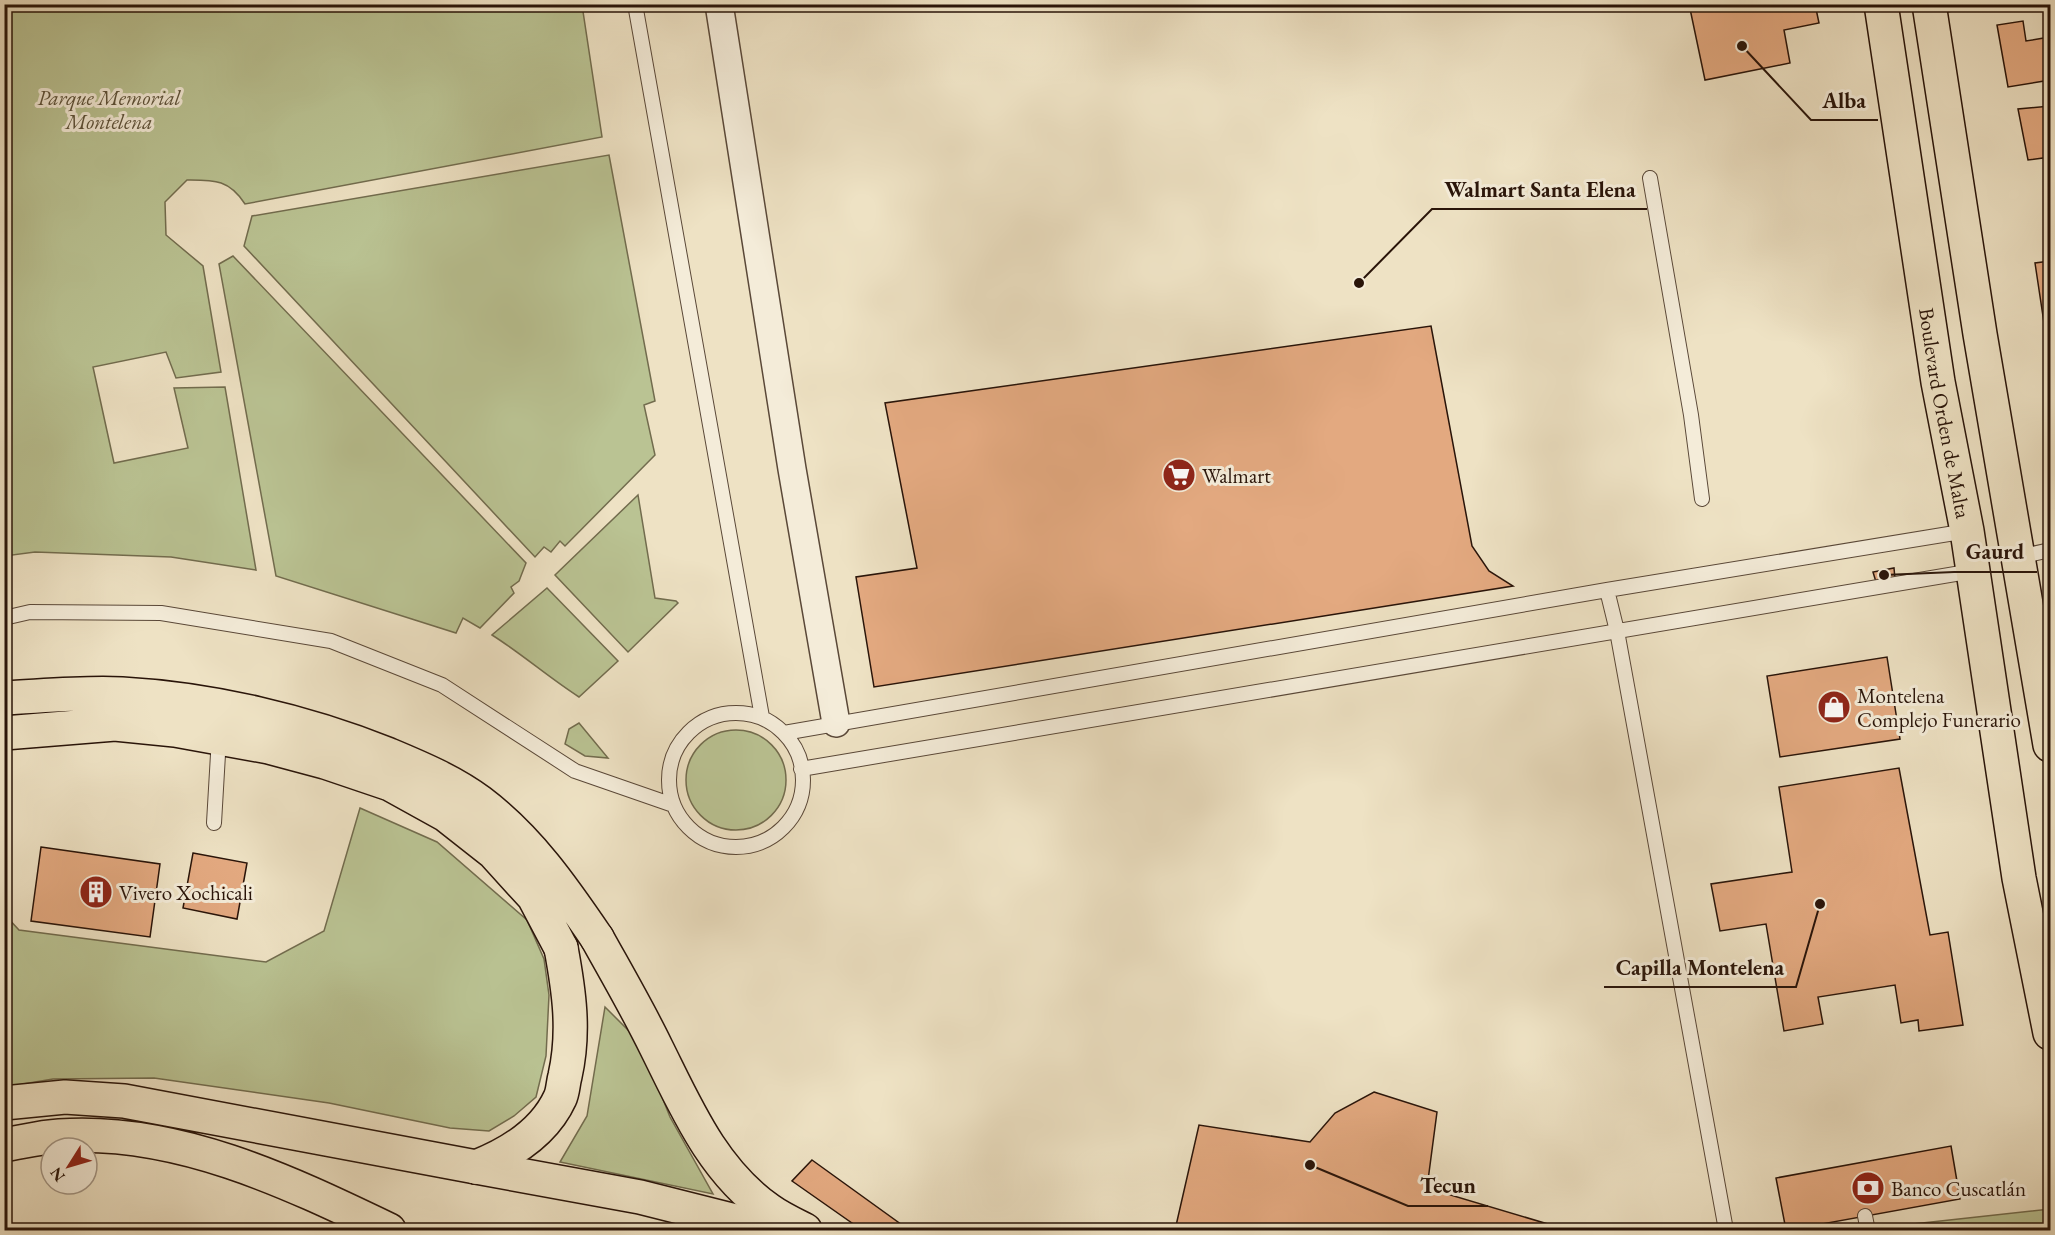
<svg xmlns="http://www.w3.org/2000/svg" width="2055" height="1235" font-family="'EB Garamond',serif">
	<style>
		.green { fill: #bac393; stroke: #726c4e; stroke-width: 1.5 }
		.building { fill: #e3a980; stroke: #291409; stroke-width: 1.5 }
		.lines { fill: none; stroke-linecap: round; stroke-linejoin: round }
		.lane-casing { stroke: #5a4838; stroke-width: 16 }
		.street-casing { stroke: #5a4838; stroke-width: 30 }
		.primary-casing { stroke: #291409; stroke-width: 36 }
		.highway-casing { stroke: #291409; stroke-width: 36 }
		.lane { stroke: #f4ecd9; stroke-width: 14 }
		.street { stroke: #f4ecd9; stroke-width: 27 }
		.primary { stroke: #eee2c4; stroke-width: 33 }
		.highway { stroke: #eee2c4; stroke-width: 33 }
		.labels { text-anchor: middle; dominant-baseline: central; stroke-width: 6; stroke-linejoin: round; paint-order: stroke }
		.park-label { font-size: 21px; font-style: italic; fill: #5c5139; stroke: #f4ecd9 }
		.street-label { font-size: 21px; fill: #291409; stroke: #f4ecd9 }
		.poi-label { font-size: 21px; fill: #291409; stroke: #f4ecd9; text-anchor: start }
		.leader { fill: none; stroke: #291409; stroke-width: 2 }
		.callout-dot { fill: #291409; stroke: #f4ecd9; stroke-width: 2 }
		.callout-label { font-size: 22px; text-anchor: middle; font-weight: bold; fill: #291409; stroke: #f4ecd9; stroke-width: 6; stroke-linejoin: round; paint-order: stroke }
	</style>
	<rect width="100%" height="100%" fill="#eee2c4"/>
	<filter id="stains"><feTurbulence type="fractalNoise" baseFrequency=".00333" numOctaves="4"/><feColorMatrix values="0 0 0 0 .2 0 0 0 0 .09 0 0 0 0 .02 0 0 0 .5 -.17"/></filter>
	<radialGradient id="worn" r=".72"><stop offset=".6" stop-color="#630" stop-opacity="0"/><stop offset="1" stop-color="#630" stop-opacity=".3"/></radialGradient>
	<!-- green -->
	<path class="green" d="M4,5H582L602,137L245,204C229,179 214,180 187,180L165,202L166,235L203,266L221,372L176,378L166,352L93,367L114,463L188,448L174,388L225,387L256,570L171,557L35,552L5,556Z
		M609,155L655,401L644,405L655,455L565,546L560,541L551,552L544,547L535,557L244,246L252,216Z
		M233,256L526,563L519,581L511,587L514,593L480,628L463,618L456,633L276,576L219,264Z
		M638,495L655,598L676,601L678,603L628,652L555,575Z
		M547,588L618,661L579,697C548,677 522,654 492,635Z
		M579,723L608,758L585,756L565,744L569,729Z
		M686 780a50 50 0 1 1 100 0a50 50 0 1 1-100 0Z
		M360,808L437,842L527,920L544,959L549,995L546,1056L536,1097L514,1116L489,1131L450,1128L329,1103L154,1078L53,1079L5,1087V915L19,930L266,962L324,931Z
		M605,1007L640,1042L670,1117L713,1194L560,1162L587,1116Z
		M2050,1209V1230H1878L1913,1224Z"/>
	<!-- building -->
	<path class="building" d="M1689,4H1815L1819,23L1784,30L1790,63L1705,80Z
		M2023,21L2026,41L2050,37V80L2008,87L1997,25Z
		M2050,106V157L2028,160L2018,109Z
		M2050,261V363L2035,263Z
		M1431,326L1472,546L1489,571L1513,586L874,687L856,577L917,568L885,403Z
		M1894,568L1895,579L1876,582L1873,572Z
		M1887,657L1900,739L1780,757L1767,676Z
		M1899,768L1930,935L1948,932L1963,1025L1919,1031L1918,1020L1901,1023L1895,985L1818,997L1823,1024L1784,1031L1766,924L1720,931L1711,884L1792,872L1779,787Z
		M41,847L160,864L150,937L31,921Z
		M193,853L247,863L237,919L183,908Z
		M1374,1092L1437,1112L1427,1188L1568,1230H1175L1199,1125L1310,1142L1335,1113Z
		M1951,1146L1960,1199L1816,1225L1817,1230H1786L1776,1178Z
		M812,1160L909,1230H862L792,1181Z"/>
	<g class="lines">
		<!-- lane casing -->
		<g class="lane-casing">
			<path id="lane" d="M635,4L762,717
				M1930,8L1951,4
				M1650,178L1691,415L1702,499
				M2019,557L2050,550
				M1607,590L1617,631L1726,1230
				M4,618L30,612L161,613L331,641L442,685L575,771L673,805
				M669 780a67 67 0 1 1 134 0a67 67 0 1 1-134 0Z
				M784,733L1607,590L1967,531
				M801,769L1973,571
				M214,823L219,737
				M1865,1216L1867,1226"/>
		</g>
		<!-- street casing -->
		<g class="street-casing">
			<path id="street" d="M719,4L792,469L836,723"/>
		</g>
		<!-- primary casing -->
		<g class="primary-casing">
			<path id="primary" d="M4,698C44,696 83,692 122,694C211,699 305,721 387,754C418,767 452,781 480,802C529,839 563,888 597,938
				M4,733L115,724L175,730L269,747L325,762L390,784L446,815L493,852L534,897L561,948
				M4,1103L65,1097L124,1101L476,1167
				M4,1145C22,1142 41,1137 59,1136C176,1128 287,1181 389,1230"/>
		</g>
		<!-- highway casing -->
		<g class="highway-casing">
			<g id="highway">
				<path id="s1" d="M1881,4L1938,382L1967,531L2019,878L2050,1033"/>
				<path d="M1929,4L1980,334L2050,745"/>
				<path d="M597,938C617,974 638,1010 656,1047C686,1107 712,1170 769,1210C780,1218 793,1224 805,1230"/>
				<path d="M476,1167L640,1197L755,1226L766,1230"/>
				<path d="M476,1167C509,1154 544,1133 560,1098C563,1092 563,1083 565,1076C575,1032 569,991 561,948"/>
			</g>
		</g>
		<!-- lane -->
		<use href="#lane" class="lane"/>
		<!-- street -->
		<use href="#street" class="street"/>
		<!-- primary -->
		<use href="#primary" class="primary"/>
		<!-- highway -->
		<use href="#highway" class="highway"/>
	</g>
	<!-- icons -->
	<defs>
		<g id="supermarket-disc" transform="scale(1.725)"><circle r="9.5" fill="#8f2418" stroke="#f4ecd9"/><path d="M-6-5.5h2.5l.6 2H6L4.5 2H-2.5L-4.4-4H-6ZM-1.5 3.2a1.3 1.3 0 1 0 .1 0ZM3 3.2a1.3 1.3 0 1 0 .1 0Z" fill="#fff"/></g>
		<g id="shop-disc" transform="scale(1.725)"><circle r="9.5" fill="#8f2418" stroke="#f4ecd9"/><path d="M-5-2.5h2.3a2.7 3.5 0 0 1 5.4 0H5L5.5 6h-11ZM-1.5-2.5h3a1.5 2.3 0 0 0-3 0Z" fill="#fff"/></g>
		<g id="building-disc" transform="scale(1.725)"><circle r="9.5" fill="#8f2418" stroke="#f4ecd9"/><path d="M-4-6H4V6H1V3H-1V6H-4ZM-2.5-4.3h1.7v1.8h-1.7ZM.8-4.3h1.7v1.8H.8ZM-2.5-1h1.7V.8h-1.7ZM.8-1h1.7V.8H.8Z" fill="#fff"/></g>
		<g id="bank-disc" transform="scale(1.725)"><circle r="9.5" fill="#8f2418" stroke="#f4ecd9"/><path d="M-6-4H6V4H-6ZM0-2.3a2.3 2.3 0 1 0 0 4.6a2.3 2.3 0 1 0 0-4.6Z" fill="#fff"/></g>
	</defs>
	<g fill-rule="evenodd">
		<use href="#supermarket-disc" x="1179" y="475"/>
		<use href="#shop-disc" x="1834" y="707"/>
		<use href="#building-disc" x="96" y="892"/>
		<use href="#bank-disc" x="1868" y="1188"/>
	</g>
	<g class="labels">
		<!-- park labels -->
		<g class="park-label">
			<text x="109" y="97">Parque Memorial<tspan x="109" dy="24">Montelena</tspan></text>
		</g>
		<!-- street labels -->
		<g class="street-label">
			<text stroke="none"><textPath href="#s1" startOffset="414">Boulevard Orden de Malta</textPath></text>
		</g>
		<!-- poi labels -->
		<g class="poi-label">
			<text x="1202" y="475">Walmart</text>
			<text x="1857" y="695">Montelena<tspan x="1857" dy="24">Complejo Funerario</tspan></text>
			<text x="119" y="892">Vivero Xochicali</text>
			<text x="1891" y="1188">Banco Cuscatlán</text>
		</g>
	</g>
	<!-- callouts -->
	<path class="leader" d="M1742 46L1811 120H1878M1359 283L1432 209H1647M1884 575L1954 572H2037M1820 904L1796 987H1604M1310 1165L1408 1206H1488"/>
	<g class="callout-dot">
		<circle cx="1742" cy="46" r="6"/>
		<circle cx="1359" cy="283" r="6"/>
		<circle cx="1884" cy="575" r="6"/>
		<circle cx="1820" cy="904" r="6"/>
		<circle cx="1310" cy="1165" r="6"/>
	</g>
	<g class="callout-label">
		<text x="1844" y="108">Alba</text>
		<text x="1540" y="197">Walmart Santa Elena</text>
		<text x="1995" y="559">Gaurd</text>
		<text x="1700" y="975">Capilla Montelena</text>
		<text x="1448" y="1193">Tecun</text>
	</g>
	<!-- margin -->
	<rect width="2055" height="1235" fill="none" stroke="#eee2c4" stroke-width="24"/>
	<rect x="6" y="6" width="2043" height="1223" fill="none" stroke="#291409" stroke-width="3"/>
	<rect x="12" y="12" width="2031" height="1211" fill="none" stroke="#291409" stroke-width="1.5"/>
	<!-- north arrow -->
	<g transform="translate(69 1166) rotate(233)"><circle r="28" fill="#f4ecd9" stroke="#a39686" stroke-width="1.5"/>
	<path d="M0-4.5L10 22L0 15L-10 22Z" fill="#8f2418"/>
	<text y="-9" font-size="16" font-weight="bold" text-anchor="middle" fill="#291409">N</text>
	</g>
	<rect width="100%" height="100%" filter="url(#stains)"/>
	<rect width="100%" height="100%" fill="url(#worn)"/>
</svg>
